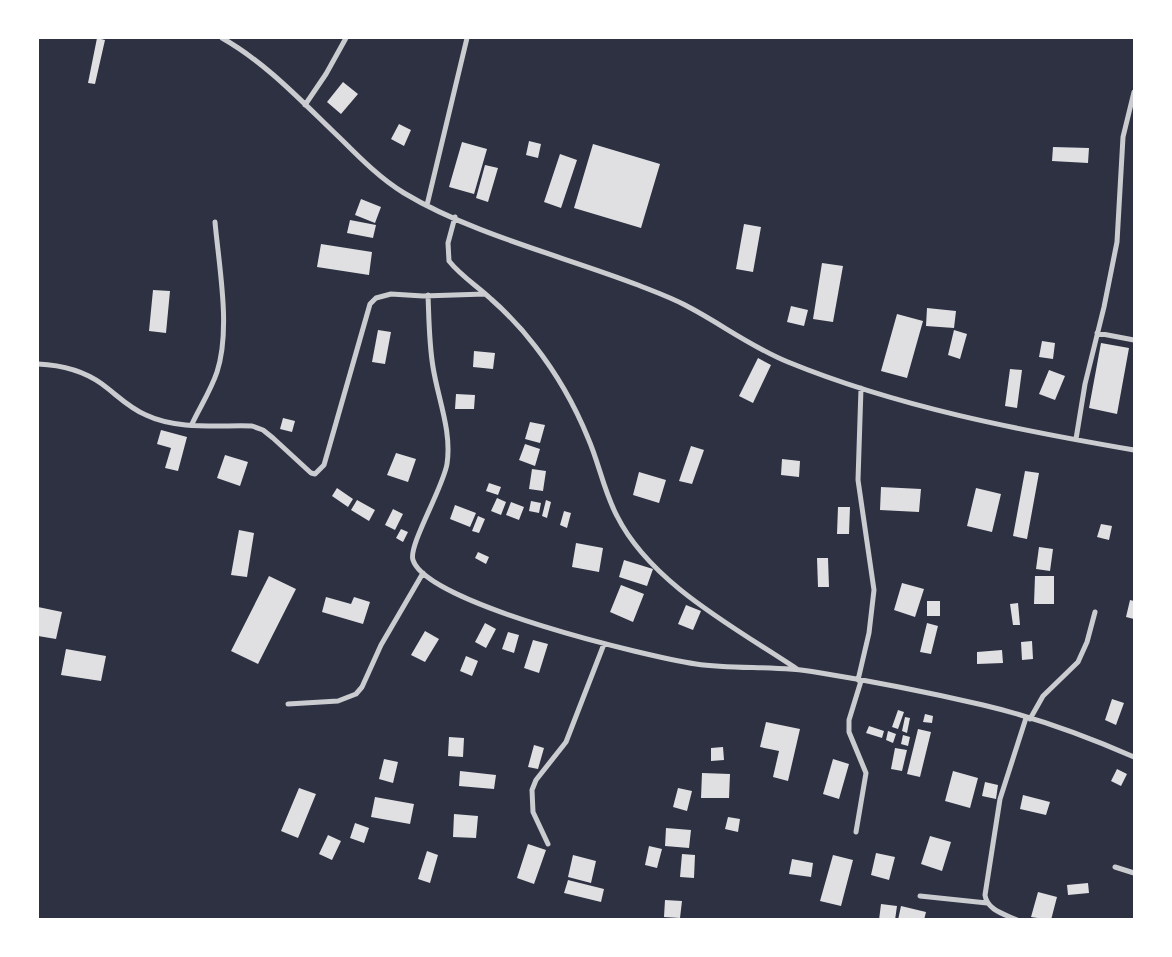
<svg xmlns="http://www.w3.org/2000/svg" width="1172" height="957" font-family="'Varela Round',sans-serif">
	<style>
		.building { fill: #e0e0e3 }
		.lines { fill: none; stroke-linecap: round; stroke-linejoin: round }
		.minor { stroke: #caccd0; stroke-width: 5 }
	</style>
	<rect width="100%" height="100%" fill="#2d3142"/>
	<!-- building -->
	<path class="building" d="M97,38L105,40L95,84L88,83Z
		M343,82L358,94L341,114L327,102Z
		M399,124L411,130L404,146L391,139Z
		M529,141L541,144L538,158L526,155Z
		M462,142L487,149L474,194L449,187Z
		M593,144L660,164L641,228L574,208Z
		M1053,147L1089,148L1088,163L1052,161Z
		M560,154L577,160L561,208L544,202Z
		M485,165L498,168L488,202L476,198Z
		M361,199L381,207L375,223L355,215Z
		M350,220L376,225L373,238L347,233Z
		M744,224L761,227L753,272L736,269Z
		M321,244L372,252L369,275L317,267Z
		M822,263L843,266L833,322L813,319Z
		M153,290L170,291L166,333L149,331Z
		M791,306L808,310L804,326L787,322Z
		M927,308L956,311L954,328L926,326Z
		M897,314L923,321L907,378L881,371Z
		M378,330L391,332L385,364L372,362Z
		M954,330L967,334L960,359L948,355Z
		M1042,341L1055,343L1053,359L1039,357Z
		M1101,343L1129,348L1117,414L1089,408Z
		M474,351L495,353L493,369L473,367Z
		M758,358L771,365L753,403L739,396Z
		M1010,369L1022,370L1017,408L1005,406Z
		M1049,370L1065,376L1055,400L1039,394Z
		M456,394L475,395L474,409H455Z
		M283,418L295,421L292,432L280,429Z
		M530,422L545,425L540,443L525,439Z
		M161,430L187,437L178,471L165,468L171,448L157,444Z
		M525,444L540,449L535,466L519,460Z
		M691,446L704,450L692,484L679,481Z
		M396,453L416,459L408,482L387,475Z
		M225,455L248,462L240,486L217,478Z
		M782,459L800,461L799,477L781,475Z
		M532,469L546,471L543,491L529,489Z
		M1025,471L1039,473L1027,539L1013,536Z
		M639,472L666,480L659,503L633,495Z
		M489,483L501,487L498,495L486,491Z
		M881,487L921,489L919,512L880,510Z
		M337,488L353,499L348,507L332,496Z
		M976,488L1001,494L992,532L967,526Z
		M497,498L506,502L501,515L491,511Z
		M357,500L375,510L369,521L351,510Z
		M546,500L551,502L547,518L542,516Z
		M531,501L541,503L539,513L529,511Z
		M511,502L524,507L519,520L506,515Z
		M455,505L476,513L470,527L450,519Z
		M838,507H850L849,534H837Z
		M393,509L403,514L395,530L385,525Z
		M564,511L571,513L567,528L560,525Z
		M478,516L485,519L479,533L472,531Z
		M1101,524L1112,526L1109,540L1097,537Z
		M401,529L408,532L403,542L396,538Z
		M239,530L254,533L247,577L231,575Z
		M576,543L603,548L599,572L572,567Z
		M1039,547L1053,549L1050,571L1036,569Z
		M478,552L489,557L486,564L475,558Z
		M817,558H828L829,587H818Z
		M624,560L653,569L647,586L619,577Z
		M269,576L296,589L258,664L231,651Z
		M1035,576H1054V604H1034Z
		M902,583L924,589L915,617L894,610Z
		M621,585L644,594L633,622L610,612Z
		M326,597L351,604L354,597L370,602L363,624L322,612Z
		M1130,600L1134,601V619L1126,617Z
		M927,601H940V616H927Z
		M1018,603L1020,625H1013L1010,604Z
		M686,605L701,611L693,630L678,624Z
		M38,607L62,612L56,639L38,636Z
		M485,623L496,629L486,648L475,642Z
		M927,623L938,626L931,654L920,652Z
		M425,631L439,639L425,662L411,655Z
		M508,632L519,635L514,653L502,649Z
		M533,640L548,644L539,673L524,668Z
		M1032,641L1033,659L1022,660L1021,642Z
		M66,649L106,656L101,681L61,675Z
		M1002,650L1003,663L977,664V652Z
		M466,656L478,661L472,676L460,671Z
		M1112,699L1124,703L1116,725L1105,720Z
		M898,710L904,712L898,729L892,727Z
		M925,714L933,716L932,723L923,722Z
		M905,717L910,718L907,733L902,731Z
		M766,722L800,729L788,781L773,777L779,751L760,747Z
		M869,726L884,731L882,738L866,733Z
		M918,729L931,732L920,777L907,774Z
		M888,731L896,734L893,743L886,740Z
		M903,735L910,737L908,746L901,744Z
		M449,737L464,738L463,757L448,756Z
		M534,745L544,748L538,769L528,767Z
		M723,747L724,760L711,761V748Z
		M895,748L907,750L902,771L891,769Z
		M384,759L398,762L393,783L379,779Z
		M833,759L849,764L839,799L823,794Z
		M1117,769L1127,774L1121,786L1111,781Z
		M460,771L496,775L494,789L459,786Z
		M953,771L978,778L970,808L945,801Z
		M702,773L730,774L729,798H701Z
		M985,782L998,785L996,799L982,796Z
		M299,788L316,794L298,838L281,831Z
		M678,788L692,791L687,811L673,807Z
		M1023,795L1050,802L1046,815L1020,809Z
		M375,797L414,804L410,824L371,817Z
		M454,814L478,816L476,838L453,837Z
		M728,817L740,819L738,832L725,829Z
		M355,823L369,828L364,843L350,838Z
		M666,828L691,830L689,848L665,846Z
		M328,835L341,841L332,860L319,854Z
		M930,836L951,842L942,871L921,864Z
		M528,844L546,850L534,884L517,878Z
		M649,846L662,849L657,868L645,865Z
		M427,851L438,855L430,883L418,879Z
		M876,853L895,857L889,880L871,875Z
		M682,854L695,855L694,878L680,877Z
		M573,855L596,861L591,883L568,877Z
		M833,855L853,860L841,906L820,901Z
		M792,859L813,863L811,877L789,874Z
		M568,880L604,889L601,902L564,893Z
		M1088,883L1089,893L1068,895L1067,885Z
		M1038,892L1057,897L1051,920L1031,917Z
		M665,900L682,901L680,918L664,917Z
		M881,904L897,906L895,920H879Z
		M901,906L926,912L924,920H898Z"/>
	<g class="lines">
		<!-- minor -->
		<path class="minor" d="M222,38C268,64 304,104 342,140C361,159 381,179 404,193C472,234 563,256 638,285C653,291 670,297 685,305C720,323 751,347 788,362C898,407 1018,430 1134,450
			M305,105L326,74L346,38
			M427,205L467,38
			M455,217L448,243L449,261C461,276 477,286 491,299C507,313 522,329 535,346C556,373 575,406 588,438C599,463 604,492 617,516C651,584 736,628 797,669
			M428,295C429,319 429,343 433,367C438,399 452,431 447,464C443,488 408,546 413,560C427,604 649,657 696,664C735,670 775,665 815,672C871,681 927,692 983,705C1034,717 1086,736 1134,757
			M1097,333L1134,340
			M38,364C60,365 84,371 102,384C117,395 129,408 146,415C177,430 219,425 252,426L263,430L273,438L311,473L315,474L324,465L370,304L376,298L391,294L423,296L485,294
			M192,424C200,407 211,390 217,372C231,329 219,267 215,222
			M1076,439L1085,384L1104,307L1117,242L1123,137L1134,92
			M858,680L869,633L874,590L858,480L861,388
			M288,704L338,701L356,694L362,687L381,645L423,573
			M1030,719L1043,696L1078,662L1087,642L1095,612
			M856,832L866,773L849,732V720L861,681
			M548,844L533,812L532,790L536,780L566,742L604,644
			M1115,867L1134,873
			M920,896L987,903
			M1017,920C1004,914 987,910 985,895L1000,799L1026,718"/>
	</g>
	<!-- border -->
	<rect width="1172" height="957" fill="none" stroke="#ffffff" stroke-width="78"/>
</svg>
